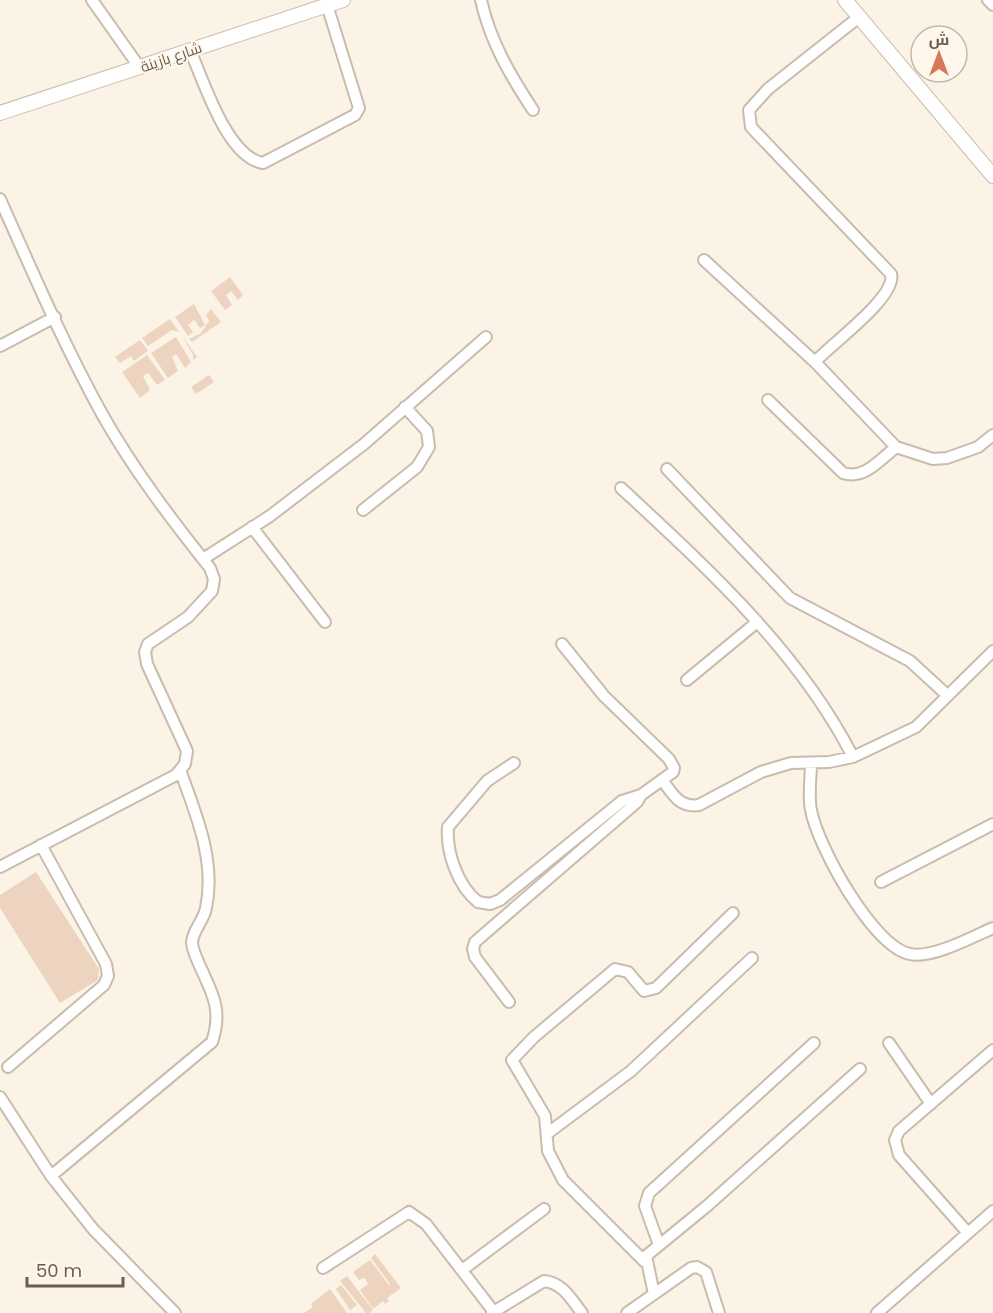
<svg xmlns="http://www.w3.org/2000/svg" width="993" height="1313" font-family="Poppins,Cairo,sans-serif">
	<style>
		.building { fill: #edd4c1 }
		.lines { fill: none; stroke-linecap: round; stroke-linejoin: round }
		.minor-casing { stroke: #cbbbad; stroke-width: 14 }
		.tertiary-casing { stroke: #cbbbad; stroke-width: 16 }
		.minor { stroke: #fff; stroke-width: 10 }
		.tertiary { stroke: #fff; stroke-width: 14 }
		.labels { text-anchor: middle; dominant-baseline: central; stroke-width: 4.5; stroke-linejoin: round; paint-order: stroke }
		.street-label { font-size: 15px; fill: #715b4e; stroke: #fdf7ec }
	</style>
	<rect width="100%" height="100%" fill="#faf3e6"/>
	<!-- building -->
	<path class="building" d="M230,277L243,295L238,300L231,291L226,295L232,305L225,310L211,291Z
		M194,304L205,325L200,328L194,320L188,325L193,332L188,336L175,317Z
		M211,309L221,322L192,342L189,339L201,333L209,321L206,315Z
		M170,319L179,332L172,330L148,346L142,338Z
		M182,336L197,357L193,360V355Z
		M176,337L191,362L185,368L176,354L172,357L178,371L168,378L151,353Z
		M140,340L148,351L134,361L131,356L120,363L115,357Z
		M147,355L165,380L157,385L148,373L143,376L150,390L140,398L122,372Z
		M209,375L214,382L196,394L191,387Z
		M36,872L99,969L98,980L60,1003L0,908V895Z
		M375,1254L401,1288L387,1298L389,1301L385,1304L383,1301L373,1309L360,1290L368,1284L365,1278L359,1280L353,1272L370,1260L389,1285L390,1284L371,1258Z
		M347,1276L373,1310L369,1313H366L340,1281Z
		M341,1285L357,1305L350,1310L336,1289Z
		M330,1289L347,1313H304L313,1307L311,1304Z"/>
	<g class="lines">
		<!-- minor casing -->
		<g class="minor-casing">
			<path id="minor" d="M92,0L140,68
				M481,0C490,41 510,75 533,110
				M988,0L993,5
				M190,50C204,82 227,157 263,163L355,115L359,108L327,5
				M0,199C32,271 64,345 102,414C133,469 171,519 210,568L214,579L212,591L188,617L148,644L145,652L147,664L187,751L185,764L176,775L0,867
				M704,260L815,362L896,447L933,459L947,458L978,447L993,435
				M0,346L55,317
				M815,362C831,344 897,297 891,274L751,127L749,110L768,89L859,17
				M768,400L843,473C864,480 880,460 896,447
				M667,469L790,598L910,661L947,695
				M621,488C707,568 799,651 853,757
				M363,510L417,467L429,447L427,431L405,407
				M252,527L325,622
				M203,559L270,516L364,444L486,337
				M687,680L756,623
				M514,763L487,781L448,827C446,853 458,886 478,902L490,904L500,900L622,801L641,795
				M811,763C811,778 808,795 811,810C817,845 873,947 910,954C932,959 972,937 993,928
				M662,780C673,794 679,808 699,805L761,772L791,763L829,762L853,757L916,727L993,651
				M881,882L993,824
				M509,1002L475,957L473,949L475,942L637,802L641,795L673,772L674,768L669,759L604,696L562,644
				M889,1043L931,1104
				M8,1067L104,985L108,976L106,964L41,845
				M0,1097L51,1176L93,1229L175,1313
				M548,1133L631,1071L752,958
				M51,1176L212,1042C223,1009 212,993 199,964C196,957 192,949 192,942C193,930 204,920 206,908C216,861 196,814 180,770
				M968,1233L899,1155L895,1140L899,1131L993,1050
				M659,1245L645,1206L649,1193L814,1043
				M645,1262L563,1180L548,1151L545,1116L512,1060L534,1037L615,969L628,972L644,991L656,988L733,913
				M323,1268L409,1212L426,1224L494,1312
				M462,1270L544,1209
				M654,1294L646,1256L707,1206L860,1069
				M492,1313L544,1281C563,1283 571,1299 582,1313
				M627,1313L691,1268L697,1267L706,1272L719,1313
				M877,1313L993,1211"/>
		</g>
		<!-- tertiary casing -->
		<g class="tertiary-casing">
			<path id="tertiary" d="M845,0L993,176
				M0,113L343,0"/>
		</g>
		<!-- minor -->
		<use href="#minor" class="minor"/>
		<!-- tertiary -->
		<use href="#tertiary" class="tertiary"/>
	</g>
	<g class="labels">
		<!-- street labels -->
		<g class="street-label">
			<text transform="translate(171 57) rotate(-19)">شارع بازينة</text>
		</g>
	</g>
	<!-- north arrow -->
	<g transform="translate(939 54)"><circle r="28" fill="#fdf7ec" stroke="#c5b9ad" stroke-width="1.5"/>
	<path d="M0-4.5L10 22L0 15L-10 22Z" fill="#d77958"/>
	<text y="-9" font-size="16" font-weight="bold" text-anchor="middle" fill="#715b4e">ش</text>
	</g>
	<!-- scale -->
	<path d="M27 1277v9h96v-9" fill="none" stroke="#715b4e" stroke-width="3"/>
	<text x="36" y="1277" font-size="18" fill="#715b4e" stroke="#fdf7ec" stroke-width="4.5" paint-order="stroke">50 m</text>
</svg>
